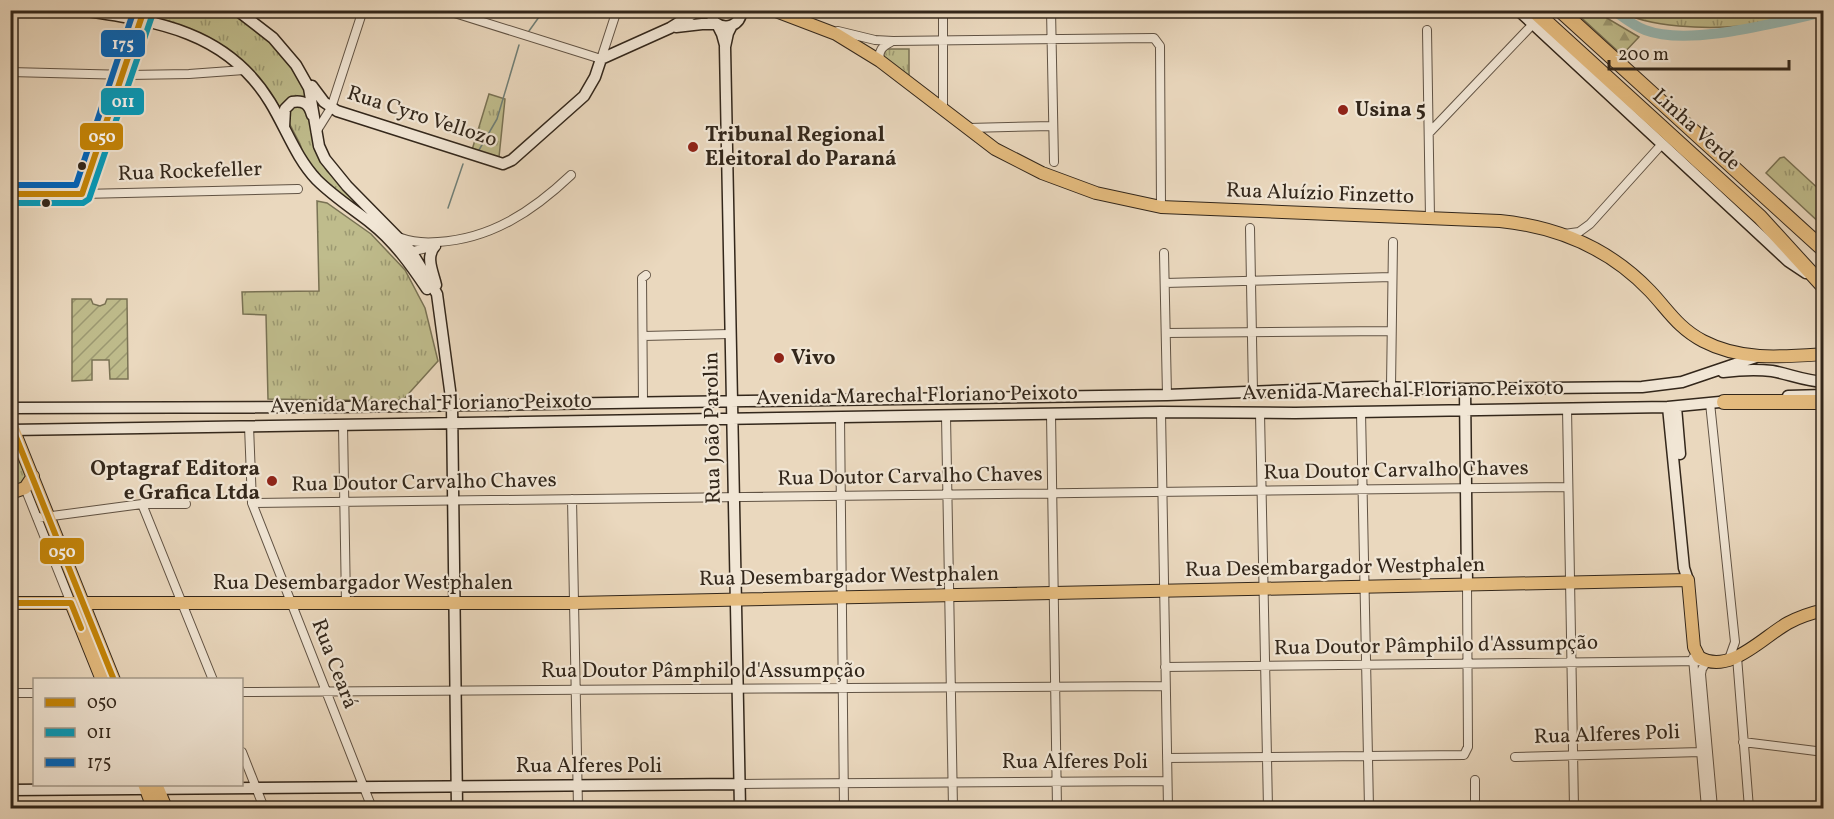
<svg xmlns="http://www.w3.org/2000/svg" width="1834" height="819" font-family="Vollkorn,serif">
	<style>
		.grass { fill: url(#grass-tufts); stroke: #797254; stroke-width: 1.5 }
		.forest { fill: url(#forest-firs); stroke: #797254; stroke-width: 1.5 }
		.garden { fill: url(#garden-furrows); stroke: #797254; stroke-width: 1.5 }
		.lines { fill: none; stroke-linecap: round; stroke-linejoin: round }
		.stream { stroke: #707f77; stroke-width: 1.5 }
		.river { stroke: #98b9b4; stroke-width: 10 }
		.street-casing { stroke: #615344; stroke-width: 10 }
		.secondary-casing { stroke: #33271b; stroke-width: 13 }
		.primary-casing { stroke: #33271b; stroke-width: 14 }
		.highway-casing { stroke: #33271b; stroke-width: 16 }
		.street { stroke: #f1e6d5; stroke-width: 8 }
		.secondary { stroke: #f1e6d5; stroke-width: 10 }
		.primary { stroke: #e5bc7f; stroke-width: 12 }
		.highway { stroke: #e5bc7f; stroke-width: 14 }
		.bus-1-casing { stroke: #f1e6d5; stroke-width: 10 }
		.bus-2-casing { stroke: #f1e6d5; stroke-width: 10 }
		.bus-3-casing { stroke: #f1e6d5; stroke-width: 10 }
		.bus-1 { stroke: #c68607; stroke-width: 6 }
		.bus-2 { stroke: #059cbc; stroke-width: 6 }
		.bus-3 { stroke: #0065bd; stroke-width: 6 }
		.poi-dot { fill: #8f2418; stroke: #f1e6d5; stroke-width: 2 }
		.bus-dot { fill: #33271b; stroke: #f1e6d5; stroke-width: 2 }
		.labels { text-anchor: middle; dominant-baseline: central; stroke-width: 4.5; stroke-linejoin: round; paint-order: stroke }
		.poi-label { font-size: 21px; font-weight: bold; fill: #33271b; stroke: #f1e6d5; text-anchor: start }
		.street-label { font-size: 21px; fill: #33271b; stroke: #f1e6d5 }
		.line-badge { stroke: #f1e6d5; stroke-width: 2 }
		.badge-label { font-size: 16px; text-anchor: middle; font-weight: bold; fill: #fff }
	</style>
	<defs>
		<pattern id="grass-tufts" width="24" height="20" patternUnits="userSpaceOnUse" patternTransform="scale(1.5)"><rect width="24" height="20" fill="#bfbc8c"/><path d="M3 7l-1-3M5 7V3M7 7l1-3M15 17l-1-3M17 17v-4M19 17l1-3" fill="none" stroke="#9c9972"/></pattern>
		<pattern id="forest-firs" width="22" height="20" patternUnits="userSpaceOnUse" patternTransform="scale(1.5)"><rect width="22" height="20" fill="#bfbc8c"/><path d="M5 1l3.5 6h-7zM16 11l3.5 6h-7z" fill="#9c9972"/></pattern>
		<pattern id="garden-furrows" width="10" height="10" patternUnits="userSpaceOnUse" patternTransform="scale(1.5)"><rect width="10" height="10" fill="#bfbc8c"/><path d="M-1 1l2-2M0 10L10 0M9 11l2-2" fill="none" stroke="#9c9972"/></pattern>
	</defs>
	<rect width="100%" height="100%" fill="#ead8be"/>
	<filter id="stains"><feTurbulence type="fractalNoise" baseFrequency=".00333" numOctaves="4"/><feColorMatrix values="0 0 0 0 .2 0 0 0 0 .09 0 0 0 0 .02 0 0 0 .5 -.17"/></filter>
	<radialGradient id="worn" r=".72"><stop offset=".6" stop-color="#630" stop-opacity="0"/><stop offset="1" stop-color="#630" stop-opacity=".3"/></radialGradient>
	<!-- grass -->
	<path class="grass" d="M150,11H230L253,26L285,57L309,96L279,112L248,68L151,17Z
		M1620,11H1814C1791,16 1766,24 1742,26C1707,29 1649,28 1620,11Z
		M887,49H909V77L884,57L883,54Z
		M489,94L505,99L499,157L472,150Z
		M294,105L306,108L320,160L327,171L388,230L326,183L305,158L300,144L288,121V110Z
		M1784,157L1823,193V226L1766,173L1780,158Z
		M317,201L327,203L371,234L405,270L425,308L438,361L402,401L268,399L266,315L243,314L242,292L319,291Z
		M11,435L28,474L22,483L11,487Z"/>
	<!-- forest -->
	<path class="forest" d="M1574,11H1595L1639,37L1622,55Z"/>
	<!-- garden -->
	<path class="garden" d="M72,299H91L93,304L100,306L105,304L107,299H127L128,379H110L109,360H92V380L72,381Z"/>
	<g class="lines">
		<!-- stream -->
		<path class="stream" d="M529,31L539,17L547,10
			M479,150L497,119L519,45
			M448,208L463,164"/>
		<!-- river -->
		<path class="river" d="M1613,10C1623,17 1634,26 1645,30C1689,47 1777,22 1824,12"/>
		<!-- street casing -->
		<g class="street-casing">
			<path id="street" d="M445,10L601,59L617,10
				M943,10V109
				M1051,10L1054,162
				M1427,30L1430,218
				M838,31L875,40L893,41L1154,38L1160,46L1161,207
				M880,61C878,50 882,47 891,42
				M10,72L129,75L189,74L244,70
				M968,128L1053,126
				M316,132L331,108L363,10
				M1429,133L1533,24
				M82,194L298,189
				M1250,228L1253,392
				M1564,234L1579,232L1590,224L1662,144
				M401,238C414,243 425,243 438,242C491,239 533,211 571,175
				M409,252L436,246
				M1164,253L1167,395
				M1165,283L1392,277
				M1166,333L1391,331
				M643,336L730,334
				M1391,387L1393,242
				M643,402L642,278L646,275
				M1710,403L1735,642L1729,659
				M1567,408L1574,808
				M1161,412L1168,808
				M1361,412L1369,808
				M1260,413L1268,808
				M1051,414L1057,808
				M946,416L953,808
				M840,417L844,808
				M343,425L346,603
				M249,426L252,503L372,808
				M25,488L71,603
				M572,499L578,808
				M252,503L1568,487
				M142,504L213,680
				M37,518L142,504H186
				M1737,657L1749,808
				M1693,658L1706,808
				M1707,661L1702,669L1701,674L1713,808
				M1165,667L1704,661
				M242,692L1165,686
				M10,693H34
				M1743,742L1824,752
				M242,752L264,808
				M1515,757L1701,752
				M1167,758L1464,755L1468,747L1467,584
				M739,784L1167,781
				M1475,808V780"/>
		</g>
		<!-- secondary casing -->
		<g class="secondary-casing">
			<path id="secondary" d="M79,10C155,21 226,30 270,102C286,128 296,158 317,180C333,196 353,209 371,223C394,241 411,265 427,289
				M237,10L273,38L296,65L309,88L319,146L325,159L347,186L411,251L437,294L452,405L457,808
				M710,10L714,22C726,31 740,26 742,10
				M1518,10L1788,261L1806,273
				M676,27L702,24H717L722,34L725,45
				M731,27L728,33L725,47L740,808
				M312,86L324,102L337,111L503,164L512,160L584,96L595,77L601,59L670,28L699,10
				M284,127L285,109L292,102C304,100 309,104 312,115
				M10,194H82L144,10
				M435,246C425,257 433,272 436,285
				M1723,372C1739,370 1756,369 1772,371C1789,374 1805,381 1824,382
				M1465,389L1467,584
				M1788,396L1824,395
				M1668,407L1684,568L1688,580
				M1676,407L1680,454
				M10,408L341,407L1167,395L1372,387L1465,389L1642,387L1682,382L1756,357
				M10,430L1161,412L1295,413L1668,407L1730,401
				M10,709L12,808
				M10,790L739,784"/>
		</g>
		<!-- primary casing -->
		<g class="primary-casing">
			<path id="primary" d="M773,10L836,34L880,61L995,149L1042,173L1096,193L1161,207L1500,221C1559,227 1609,248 1650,291C1668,310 1678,328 1703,341C1741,361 1782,357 1824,354
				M10,421L114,680
				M10,493L25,488L33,476
				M10,603H574L1688,580L1694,647L1699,657C1729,676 1764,636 1788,623C1799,617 1811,613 1824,610
				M71,603L102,680
				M144,784L153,808
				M156,784L166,808"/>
		</g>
		<!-- highway casing -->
		<g class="highway-casing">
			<path id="highway" d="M1533,10L1760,217L1824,287
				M1560,10L1824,250
				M1724,402H1824"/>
		</g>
		<!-- street -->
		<use href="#street" class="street"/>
		<!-- secondary -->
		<use href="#secondary" class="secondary"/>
		<!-- primary -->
		<use href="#primary" class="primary"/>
		<!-- highway -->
		<use href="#highway" class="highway"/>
		<!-- bus-1 casing -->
		<g class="bus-1-casing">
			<path id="bus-1" d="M10,194H82L144,10
				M10,422L114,680
				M10,603H71L81,628"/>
		</g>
		<!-- bus-2 casing -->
		<g class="bus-2-casing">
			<path id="bus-2" d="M10,203H83L89,199L153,13"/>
		</g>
		<!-- bus-3 casing -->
		<g class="bus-3-casing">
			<path id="bus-3" d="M10,185H76L134,10"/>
		</g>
		<!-- bus-1 -->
		<use href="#bus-1" class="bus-1"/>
		<!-- bus-2 -->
		<use href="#bus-2" class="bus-2"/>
		<!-- bus-3 -->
		<use href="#bus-3" class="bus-3"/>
	</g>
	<!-- markers -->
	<g class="poi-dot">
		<circle cx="1343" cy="110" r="6"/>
		<circle cx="693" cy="147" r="6"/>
		<circle cx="779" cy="358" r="6"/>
		<circle cx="272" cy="481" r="6"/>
	</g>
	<g class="bus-dot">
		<circle cx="82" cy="166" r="5"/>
		<circle cx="46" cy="203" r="5"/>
	</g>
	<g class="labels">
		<!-- poi labels -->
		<g class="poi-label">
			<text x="1355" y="110">Usina 5</text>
			<text x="705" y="135">Tribunal Regional<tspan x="705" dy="24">Eleitoral do Paraná</tspan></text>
			<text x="791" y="358">Vivo</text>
			<text x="260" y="469" text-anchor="end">Optagraf Editora<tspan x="260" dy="24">e Grafica Ltda</tspan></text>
		</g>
		<!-- street labels -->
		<g class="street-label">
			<text transform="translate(422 117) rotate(18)">Rua Cyro Vellozo</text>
			<text transform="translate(1696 130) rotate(42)">Linha Verde</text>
			<text transform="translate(190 172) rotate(-2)">Rua Rockefeller</text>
			<text transform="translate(1320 194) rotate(2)">Rua Aluízio Finzetto</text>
			<text transform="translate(1403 391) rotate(-1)">Avenida Marechal Floriano Peixoto</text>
			<text transform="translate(917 396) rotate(-1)">Avenida Marechal Floriano Peixoto</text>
			<text transform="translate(431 404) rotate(-1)">Avenida Marechal Floriano Peixoto</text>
			<text transform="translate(713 428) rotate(-91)">Rua João Parolin</text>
			<text transform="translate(1396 471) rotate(-1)">Rua Doutor Carvalho Chaves</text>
			<text transform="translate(910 477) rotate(-1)">Rua Doutor Carvalho Chaves</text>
			<text transform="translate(424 483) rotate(-1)">Rua Doutor Carvalho Chaves</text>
			<text transform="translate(1335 568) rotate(-1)">Rua Desembargador Westphalen</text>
			<text transform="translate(849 577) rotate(-1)">Rua Desembargador Westphalen</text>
			<text x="363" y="583">Rua Desembargador Westphalen</text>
			<text transform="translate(1436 646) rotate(-1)">Rua Doutor Pâmphilo d'Assumpção</text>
			<text transform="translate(334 664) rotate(69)">Rua Ceará</text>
			<text x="703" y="671">Rua Doutor Pâmphilo d'Assumpção</text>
			<text transform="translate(1607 735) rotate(-2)">Rua Alferes Poli</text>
			<text x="1075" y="762">Rua Alferes Poli</text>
			<text x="589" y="766">Rua Alferes Poli</text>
		</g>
	</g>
	<g class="line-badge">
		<rect x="100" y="29" width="46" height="29" rx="6" fill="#0065bd"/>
		<rect x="100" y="87" width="45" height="29" rx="6" fill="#059cbc"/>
		<rect x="79" y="122" width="45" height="29" rx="6" fill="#c68607"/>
		<rect x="39" y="537" width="46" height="28" rx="6" fill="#c68607"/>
	</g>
	<g class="badge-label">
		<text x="123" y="49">175</text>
		<text x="123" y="107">011</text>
		<text x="102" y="142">050</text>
		<text x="62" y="557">050</text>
	</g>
	<!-- margin -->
	<rect width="1834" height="819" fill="none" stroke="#ead8be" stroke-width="36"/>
	<rect x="12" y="12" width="1810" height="795" fill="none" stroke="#33271b" stroke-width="3"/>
	<rect x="18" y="18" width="1798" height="783" fill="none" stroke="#33271b" stroke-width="1.5"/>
	<!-- legend -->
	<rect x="33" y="678" width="210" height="108" fill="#f1e6d5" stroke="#a59a8b" stroke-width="1.5"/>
	<rect x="45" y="698" width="30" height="9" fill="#c68607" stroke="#a59a8b" stroke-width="1.5"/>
	<text x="87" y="708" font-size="18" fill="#33271b">050</text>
	<rect x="45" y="728" width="30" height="9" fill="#059cbc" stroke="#a59a8b" stroke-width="1.5"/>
	<text x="87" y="738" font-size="18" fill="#33271b">011</text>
	<rect x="45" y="758" width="30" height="9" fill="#0065bd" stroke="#a59a8b" stroke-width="1.5"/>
	<text x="87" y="768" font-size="18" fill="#33271b">175</text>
	<!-- scale -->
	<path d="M1609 60v9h180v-9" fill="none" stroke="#33271b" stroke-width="3"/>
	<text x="1618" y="60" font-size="18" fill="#33271b" stroke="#f1e6d5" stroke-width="4.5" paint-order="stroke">200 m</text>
	<rect width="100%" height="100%" filter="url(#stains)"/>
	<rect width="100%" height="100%" fill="url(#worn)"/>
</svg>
